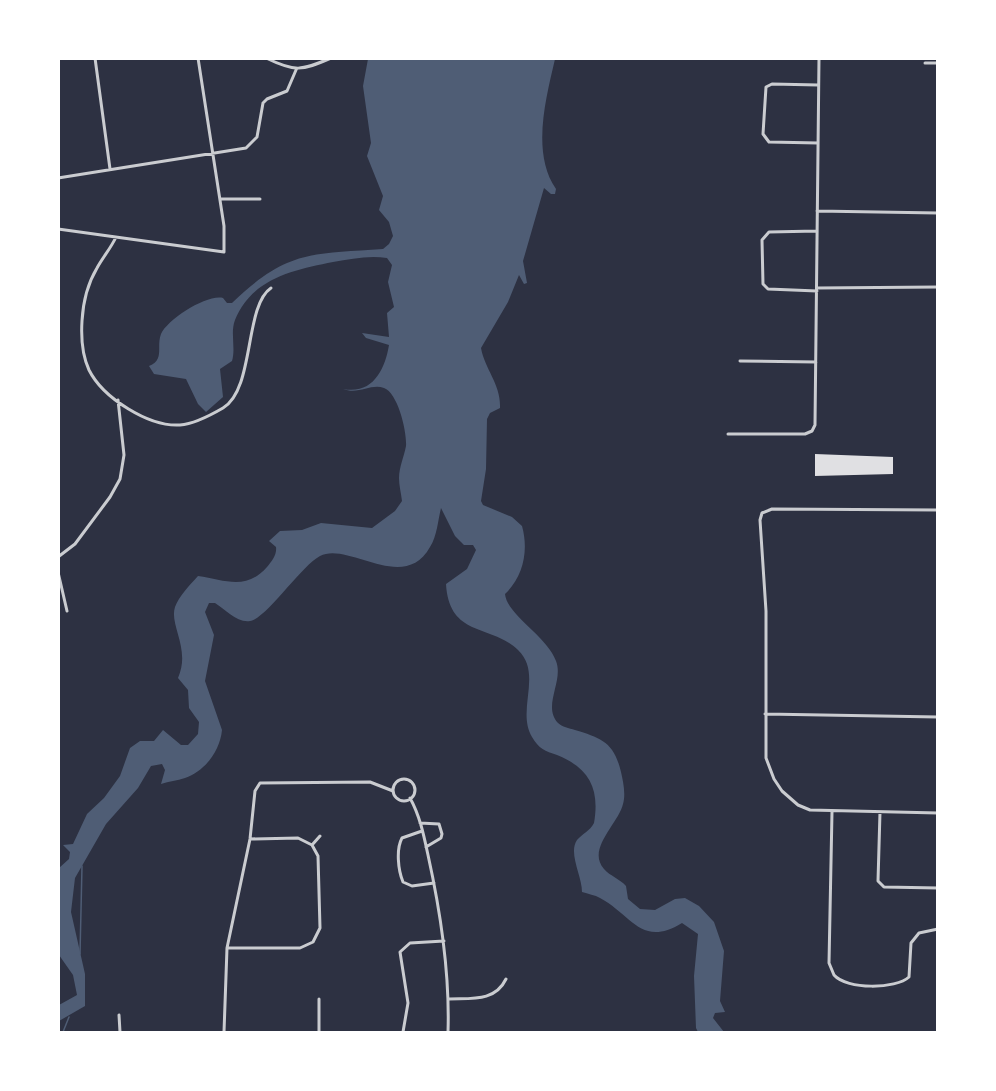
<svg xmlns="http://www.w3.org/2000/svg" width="996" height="1091" font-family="'DejaVu Sans',sans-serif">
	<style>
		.water { fill: #4f5d75 }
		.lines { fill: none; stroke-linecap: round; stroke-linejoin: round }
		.stream { stroke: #4f5d75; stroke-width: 1.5 }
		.building { fill: #e0e0e3 }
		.minor { stroke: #caccd0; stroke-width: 3 }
	</style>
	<rect width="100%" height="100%" fill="#2d3142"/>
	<!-- water -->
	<path class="water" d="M368,59H555C546,98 531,153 556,189L555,194H551L544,188L523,261L527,283L524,284L519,275L508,302L481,348C485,370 501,384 500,408L490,413L487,419L486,469L481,501L483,505L512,517L522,526C529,551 523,577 505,594C507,615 547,636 556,661C564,681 542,706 558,723C562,727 569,728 575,730C601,738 614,742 621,772C623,781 626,794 623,804C619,823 586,849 604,869C610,876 620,879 626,886L628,899L640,909L655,910L675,899L685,898L699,906L714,922L724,951L720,1001L725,1012L715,1013L713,1018L724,1032H698L696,1028L694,976L698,934L682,923C641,948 632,915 600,898C595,895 588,894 582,892C582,876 568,853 577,840C582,834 590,831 594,823C600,788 589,768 557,755C545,751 539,749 532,737C516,710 543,674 518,650C492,624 449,638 446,584L467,569L476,550L473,545H464L455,536L441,508C438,520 437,536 430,547C404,594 348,541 320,556C301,566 266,619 250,621C237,623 225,609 215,603H209L205,612L214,635L205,681L222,730C220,751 205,771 185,778C177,781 169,781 161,784L165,770L162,764L151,766L138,788L106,824L75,878L71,912L85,974V1006L59,1021V1005L77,995L73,975L59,955V868L69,859L70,852L63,845L73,844L87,814L104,798L120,776L130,748L140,741H154L163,730L181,745H188L198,734L199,722L189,708L188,690L178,678C191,649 169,625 175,607C179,596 190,585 198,576C225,580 246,591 267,567C272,561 277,555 276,547L269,541L280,531L302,530L321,523L372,528L395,511L402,501C401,493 399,485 399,478C399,467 404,457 406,446C407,432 398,393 384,388C371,383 359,395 343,389C373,395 385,369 389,345L366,338L362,333L389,337L387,313L394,307L388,282L392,265L387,258C369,255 351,259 333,262C294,270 252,278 235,320C230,333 236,348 232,361L220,369L223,397L206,412L198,404L186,379L154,374L149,366C165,360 156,347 161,334C168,319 207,294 223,298L227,303H232C287,250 311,254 383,249L389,244L393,236L389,222L379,210L383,196L367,156L371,143L363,86Z"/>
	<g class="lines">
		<!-- stream -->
		<path class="stream" d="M80,954L82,866
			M63,1032L69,1017"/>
	</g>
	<!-- building -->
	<path class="building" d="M815,454L893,457V474L815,476Z"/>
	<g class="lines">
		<!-- minor -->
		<path class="minor" d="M95,58L110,169
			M266,58C295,72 301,71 331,58
			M925,63H938
			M818,143L769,142L763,134L766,87L772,84L818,85
			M58,178L246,148L257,137L263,103L267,99L287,91L296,70
			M220,199H260
			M817,211L938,213
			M58,229L224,252V226L198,58
			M817,231L769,232L762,240L763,284L768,289L817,291
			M116,237C111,248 103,257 97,268C88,283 83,303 82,321C81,337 82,355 89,370C103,398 149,427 180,425C194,424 211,415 223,408C255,389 244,306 271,288
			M817,288L938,287
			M740,361L816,362
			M728,434H805L812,431L815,425L819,58
			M938,510L772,509L762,513L760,520L766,611V758L774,779L782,791L798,805L810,810L938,813
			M58,557L75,544L110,497L120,479L124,455L118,400
			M58,572L67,611
			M765,714L938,717
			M393 790a11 11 0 1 1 22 0a11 11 0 1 1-22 0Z
			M410,798C420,816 424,836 428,855C441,914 450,972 448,1032
			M832,812L829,963L834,975C847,990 896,989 909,977L911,943L919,933L938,929
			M880,812L878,881L884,887L938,888
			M420,823L439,824L442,834L441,838L426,847
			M422,831L402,838C396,849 398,870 403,882L412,886L434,883
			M312,845L320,836
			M227,948H300L313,942L320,928L318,856L312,845L298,838L250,839
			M319,999V1032
			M449,999C471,998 495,1002 506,979
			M119,1015L120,1032
			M224,1032L227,948L250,839L255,791L260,783L370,782L393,791
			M403,1032L408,1003L400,952L410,943L444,941"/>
	</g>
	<!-- border -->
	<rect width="996" height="1091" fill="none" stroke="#ffffff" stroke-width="120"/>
</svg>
